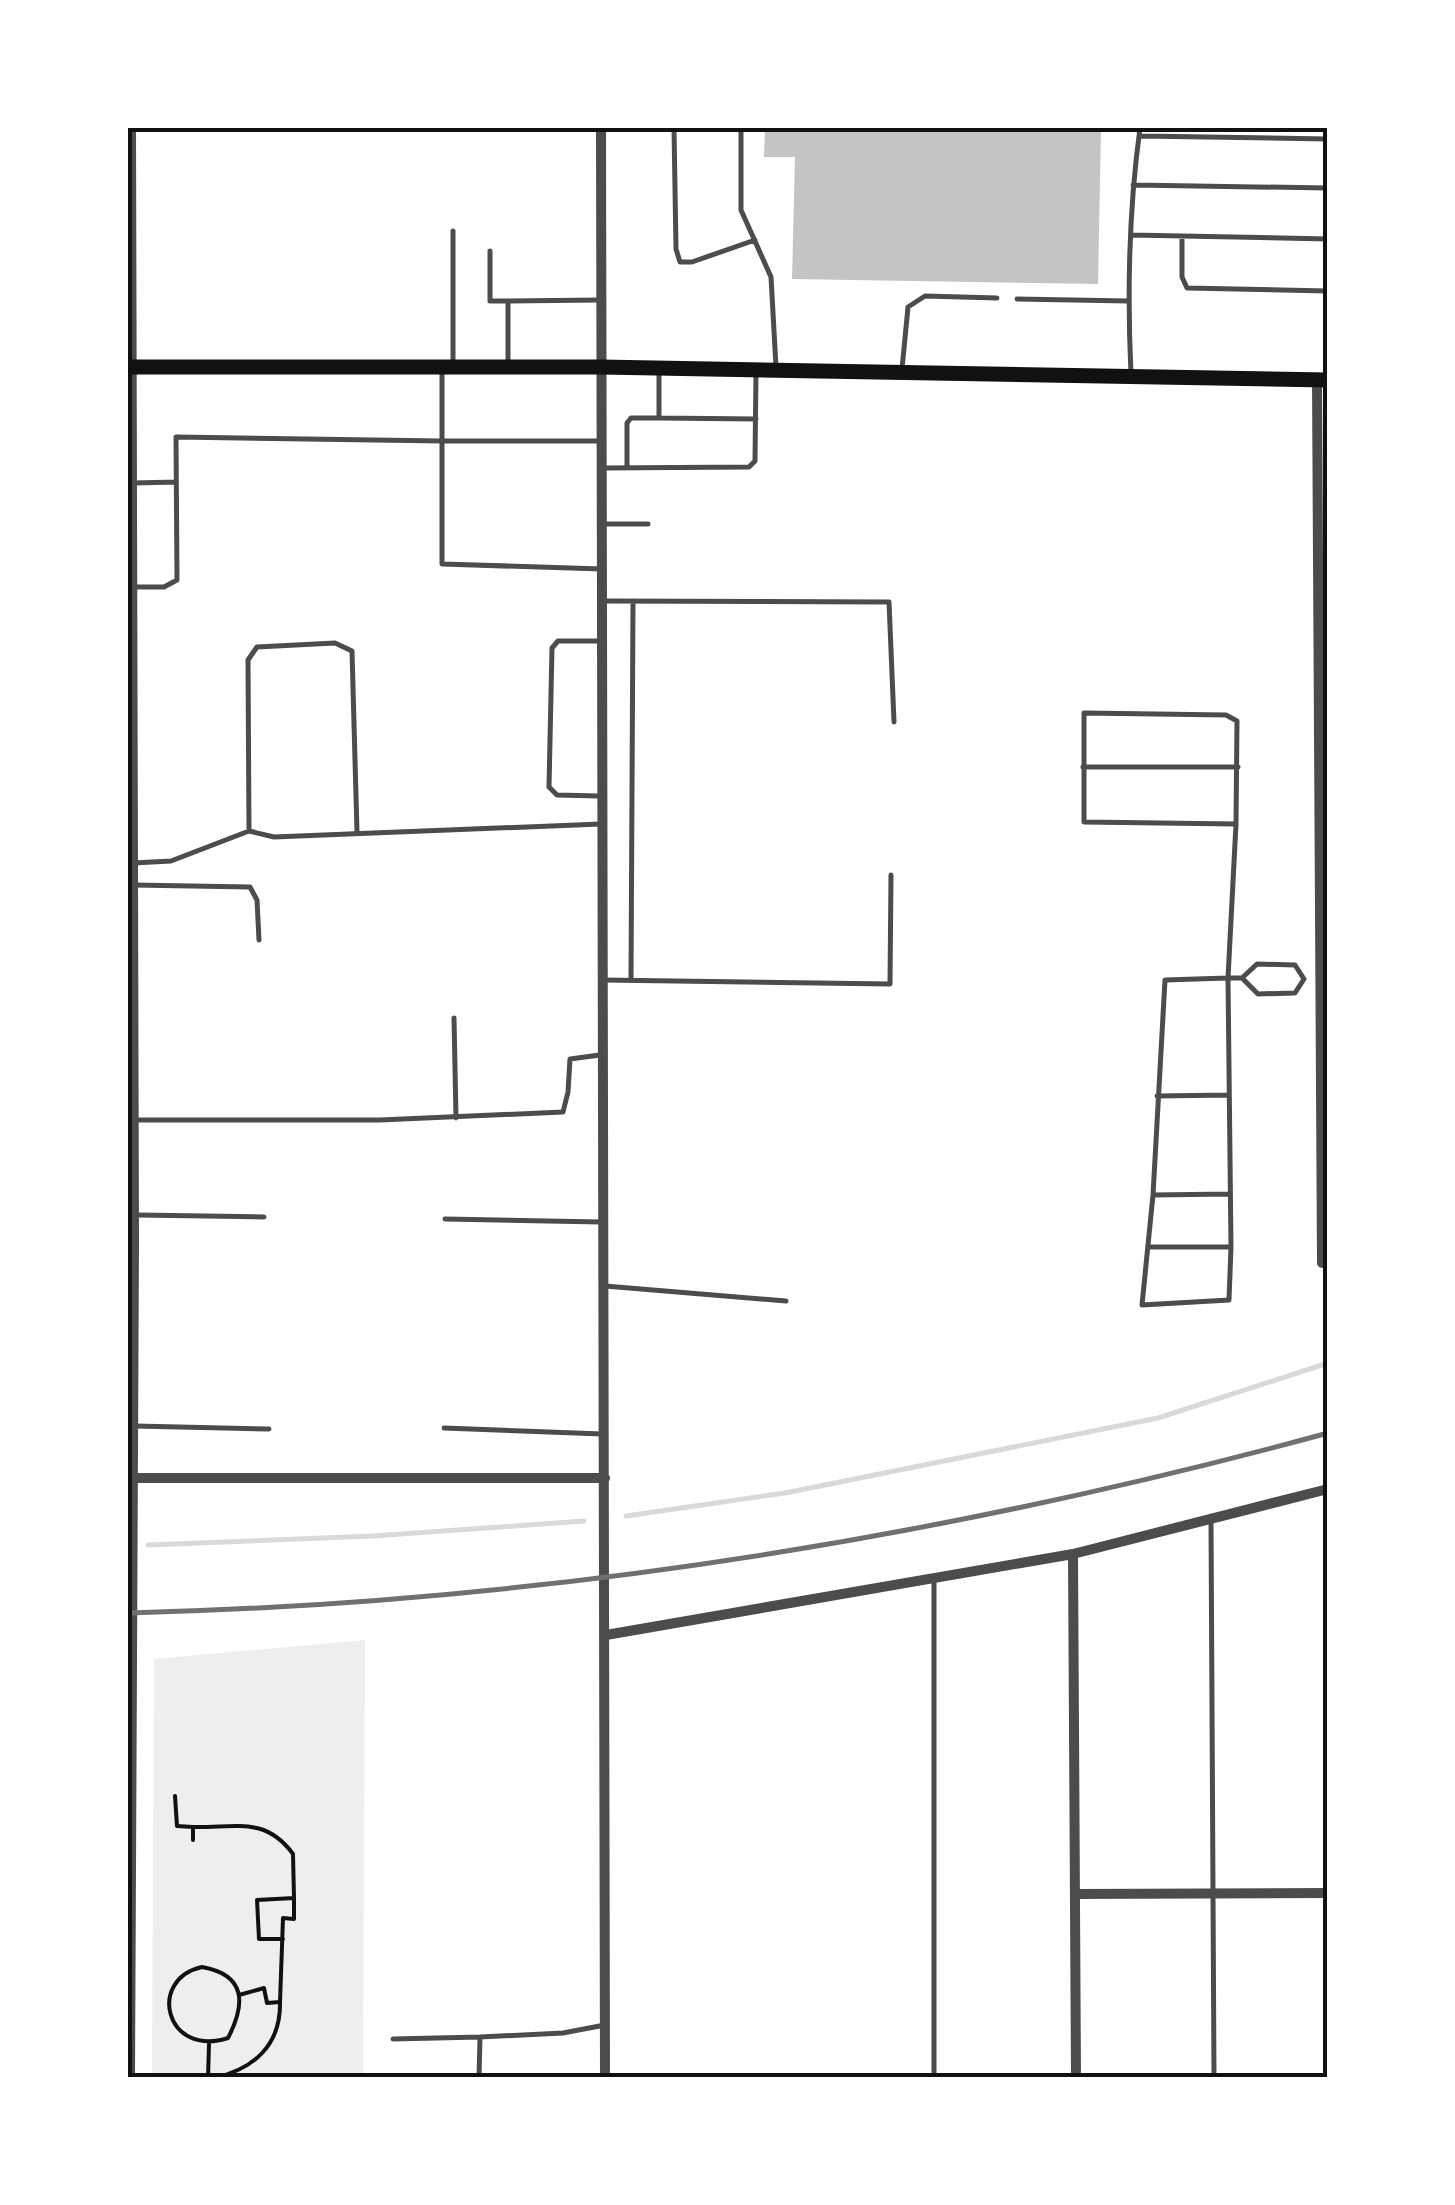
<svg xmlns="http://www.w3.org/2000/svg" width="1455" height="2205" font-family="Manrope,sans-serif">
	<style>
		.green { fill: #eee }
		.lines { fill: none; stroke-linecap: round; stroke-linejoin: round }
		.stream { stroke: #d9d9d9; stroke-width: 5 }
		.building { fill: #c4c4c4 }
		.path { stroke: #111; stroke-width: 4 }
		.service { stroke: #4c4c4c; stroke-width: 5 }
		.minor { stroke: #4c4c4c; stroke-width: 10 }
		.secondary { stroke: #111; stroke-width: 15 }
		.rail { stroke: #707070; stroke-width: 5 }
		.neatline { fill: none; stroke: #111; stroke-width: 4 }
	</style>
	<rect width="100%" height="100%" fill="#fff"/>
	<!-- green -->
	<path class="green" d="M365,1640L363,2077L152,2078L154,1659Z"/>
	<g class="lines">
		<!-- stream -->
		<path class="stream" d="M626,1516L785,1493L1158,1418L1328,1363
			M148,1545L373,1536L584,1521"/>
	</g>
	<!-- building -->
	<path class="building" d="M765,128H1101L1098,284L792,279L795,157H764Z"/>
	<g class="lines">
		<!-- path -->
		<path class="path" d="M175,1796L177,1826L193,1827
			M193,1840V1827C236,1828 265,1816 293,1854L294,1898
			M202,1967C246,1975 246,2003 228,2038C165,2058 147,1979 202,1967Z
			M280,2002L283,1918L294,1919V1898L257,1900L259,1939H283
			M142,2077L162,2078
			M208,2078L209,2044
			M214,2078C254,2069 281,2045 280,2002L267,2003L264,1988L239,1995"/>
		<!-- service -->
		<path class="service" d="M674,128L676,249L680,262H692L755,240
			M741,128V210L771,277L776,367
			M1141,136L1328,139
			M1133,185L1328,188
			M453,231V364
			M1131,235L1328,239
			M1182,237V277L1187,288L1328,291
			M490,251V301H508
			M1017,299L1128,301
			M508,364V301L600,300
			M902,369L908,307L925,296L997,298
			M659,373V418L756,419
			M1131,374C1127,291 1129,209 1140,128
			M601,441H442V564L602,569
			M604,468L749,467L755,461L756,371
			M627,468V423L631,418H659
			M134,483L176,482
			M601,524H648
			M133,587H164L177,580L176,437L442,441V370
			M605,601L889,602L894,722
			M1083,767H1238
			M599,796L557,795L549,787L552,648L558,641H600
			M1236,824L1084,822V713L1226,715L1237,721L1236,824L1228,978H1242L1258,994L1295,993L1304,979
			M357,832L352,651L335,643L257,647L248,660L249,831L274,837L601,824
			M133,863L171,861L249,831
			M133,885L250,887L257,900L259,940
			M1242,978L1257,964L1295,965L1304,979
			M603,980L890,984L891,875
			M631,980L633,601
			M454,1018L456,1118
			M1157,1096L1229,1095
			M134,1120H380L563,1112L568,1092L570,1059L600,1055
			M1153,1195L1230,1194
			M137,1215L264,1217
			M445,1219L601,1222
			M1149,1247H1231L1229,1300L1142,1305L1153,1195L1165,980L1228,978L1231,1247
			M605,1286L786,1301
			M135,1426L269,1429
			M444,1428L602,1434
			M1211,1521L1214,2078
			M934,1581V2078
			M393,2039L480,2037
			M479,2078L480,2037L563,2033L605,2025"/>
		<!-- minor -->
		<path class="minor" d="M601,128L605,2078
			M1317,380L1322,1263
			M128,1478H605
			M1073,1554L1076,2078
			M606,1635L1073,1554L1328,1489
			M1075,1894L1328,1893
			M130,2078L134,1243L131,128"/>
		<!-- secondary -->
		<path class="secondary" d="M128,367H601L1328,380"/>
		<!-- rail -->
		<path class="rail" d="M128,1613C534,1603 936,1540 1328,1433"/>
	</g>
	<!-- border -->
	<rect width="1455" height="2205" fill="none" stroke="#ffffff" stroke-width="260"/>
	<rect x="130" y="130" width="1195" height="1945" class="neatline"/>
</svg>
